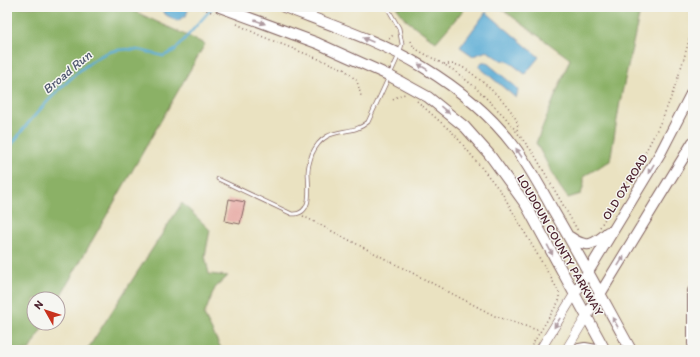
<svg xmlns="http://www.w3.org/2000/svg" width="700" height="357" font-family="Itim,sans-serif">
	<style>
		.forest { fill: #8bb166; stroke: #6a6848 }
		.water { fill: #59abd4; stroke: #526580 }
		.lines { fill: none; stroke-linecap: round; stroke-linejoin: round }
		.stream { stroke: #59abd4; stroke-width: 2.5 }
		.building { fill: #e8afa9 }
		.lane-casing { stroke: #826360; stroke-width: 4.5 }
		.secondary-casing { stroke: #826360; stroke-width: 10 }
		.primary-casing { stroke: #826360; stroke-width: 12 }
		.path { stroke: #826360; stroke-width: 1.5; stroke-dasharray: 1 3; stroke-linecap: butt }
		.lane { stroke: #fff; stroke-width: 3 }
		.secondary { stroke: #fff; stroke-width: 9 }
		.primary { stroke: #fff; stroke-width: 10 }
		.oneway { fill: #ae9aa0 }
		.labels { text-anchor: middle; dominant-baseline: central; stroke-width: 3; stroke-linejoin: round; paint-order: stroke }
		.street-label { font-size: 12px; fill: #4a1f2b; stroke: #f6f6f2 }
		.water-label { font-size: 13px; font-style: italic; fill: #50576f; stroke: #f6f6f2 }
	</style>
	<rect width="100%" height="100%" fill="#f6f6f2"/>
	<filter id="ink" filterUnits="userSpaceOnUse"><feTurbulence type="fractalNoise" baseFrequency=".025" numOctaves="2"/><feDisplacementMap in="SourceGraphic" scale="8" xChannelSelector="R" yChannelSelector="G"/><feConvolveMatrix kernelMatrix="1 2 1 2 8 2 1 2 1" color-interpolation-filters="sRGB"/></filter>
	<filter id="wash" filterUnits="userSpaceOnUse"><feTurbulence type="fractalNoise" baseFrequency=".012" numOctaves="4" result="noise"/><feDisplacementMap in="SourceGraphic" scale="16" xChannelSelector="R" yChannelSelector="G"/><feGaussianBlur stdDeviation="0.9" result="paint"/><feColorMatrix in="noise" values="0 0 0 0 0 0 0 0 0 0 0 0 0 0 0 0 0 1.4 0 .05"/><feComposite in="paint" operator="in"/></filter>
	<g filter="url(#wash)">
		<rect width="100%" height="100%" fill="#eae2c1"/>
		<!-- forest -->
		<path class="forest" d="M7,7H125L205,44L58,300L34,299V323H45L29,350H7Z
			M396,7H466L436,42L406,20Z
			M499,7H641L620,102L610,161L584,176V184L581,194L568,198L560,187L536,143L570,59Z
			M182,203L210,230L205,256L209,274L228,276L215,288L204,315L222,350H87Z"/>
		<!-- water -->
		<path class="water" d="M158,7H189L186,16L177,21L166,15Z
			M486,12L539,57L525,74L508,61L501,60L487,51L473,56L460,47Z
			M482,62H486L516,87L518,91L516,98L478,66Z"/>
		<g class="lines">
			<!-- stream -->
			<path class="stream" d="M7,153C22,126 80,62 109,52C127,46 146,51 163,56L174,51L213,7"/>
		</g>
		<g id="blocks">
			<!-- building -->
			<path class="building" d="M229,199L245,202L240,224L225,221Z"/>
		</g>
	</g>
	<g filter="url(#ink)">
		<use href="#blocks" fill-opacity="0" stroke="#826360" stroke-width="1"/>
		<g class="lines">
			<!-- lane casing -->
			<g class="lane-casing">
				<path id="lane" d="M218,179L292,214C314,215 308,186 308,172C308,166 310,160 312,154C326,123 350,138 368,122L399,55L402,44L399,28L387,7"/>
			</g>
			<!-- secondary casing -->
			<g class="secondary-casing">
				<path id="secondary" d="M540,350L574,295
					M566,350L586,317"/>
			</g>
			<!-- primary casing -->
			<g class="primary-casing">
				<path id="primary" d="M220,7L317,43L388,75L428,97L465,127L489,154L526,205L605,350
					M284,7C331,25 380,41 423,67C456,87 490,114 514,146C529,166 541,188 553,210C580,256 605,303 631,350
					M570,237C587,249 594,245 608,232
					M693,291V344
					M574,295L661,152L693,90
					M586,317L693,142
					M574,350L585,348L596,350"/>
			</g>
			<!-- path -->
			<path class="path" d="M199,7L214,13
				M237,24L261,36L344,69L357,81L361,96
				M389,39L394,34
				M411,41L414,48L452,69L475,87L505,117L534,154L578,231
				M444,64C450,64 457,64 462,67C475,74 524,114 517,130
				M393,100L398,96L405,94
				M417,101L455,135L502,193L559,292V301L529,350
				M303,216L495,316L540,331
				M600,227C621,192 644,158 661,121C675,91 684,59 693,26"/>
			<!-- lane -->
			<use href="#lane" class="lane"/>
			<!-- secondary -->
			<use href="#secondary" class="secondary"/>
			<!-- primary -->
			<use href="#primary" class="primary"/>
		</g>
		<!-- one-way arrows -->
		<defs><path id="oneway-solid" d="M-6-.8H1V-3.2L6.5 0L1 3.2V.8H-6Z"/></defs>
		<g class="oneway">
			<use href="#oneway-solid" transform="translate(260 22) rotate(20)"/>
			<use href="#oneway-solid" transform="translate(368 40) rotate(-157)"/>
			<use href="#oneway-solid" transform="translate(423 67) rotate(-148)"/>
			<use href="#oneway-solid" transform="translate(445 110) rotate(39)"/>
			<use href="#oneway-solid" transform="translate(519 153) rotate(-124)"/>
			<use href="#oneway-solid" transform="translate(651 169) rotate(121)"/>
			<use href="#oneway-solid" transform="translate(550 250) rotate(62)"/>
			<use href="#oneway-solid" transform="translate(621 261) rotate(-58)"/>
			<use href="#oneway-solid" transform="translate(615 322) rotate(-119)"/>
			<use href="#oneway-solid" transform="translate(557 323) rotate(122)"/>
		</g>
	</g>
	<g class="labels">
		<!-- street labels -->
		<g class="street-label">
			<text transform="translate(625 187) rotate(-58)">OLD OX ROAD</text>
			<text transform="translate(560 245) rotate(60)">LOUDOUN COUNTY PARKWAY</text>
		</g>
		<!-- water labels -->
		<g class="water-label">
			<text transform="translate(67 72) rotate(-40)">Broad Run</text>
		</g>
	</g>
	<!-- margin -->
	<rect width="700" height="357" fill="none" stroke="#f6f6f2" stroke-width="24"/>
	<!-- north arrow -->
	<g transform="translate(46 311) rotate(309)"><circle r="19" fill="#f6f6f2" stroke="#b1a0a2"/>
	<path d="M0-3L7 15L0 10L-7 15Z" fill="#c8321e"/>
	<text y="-6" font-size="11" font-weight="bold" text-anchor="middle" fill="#4a1f2b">N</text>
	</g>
</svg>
